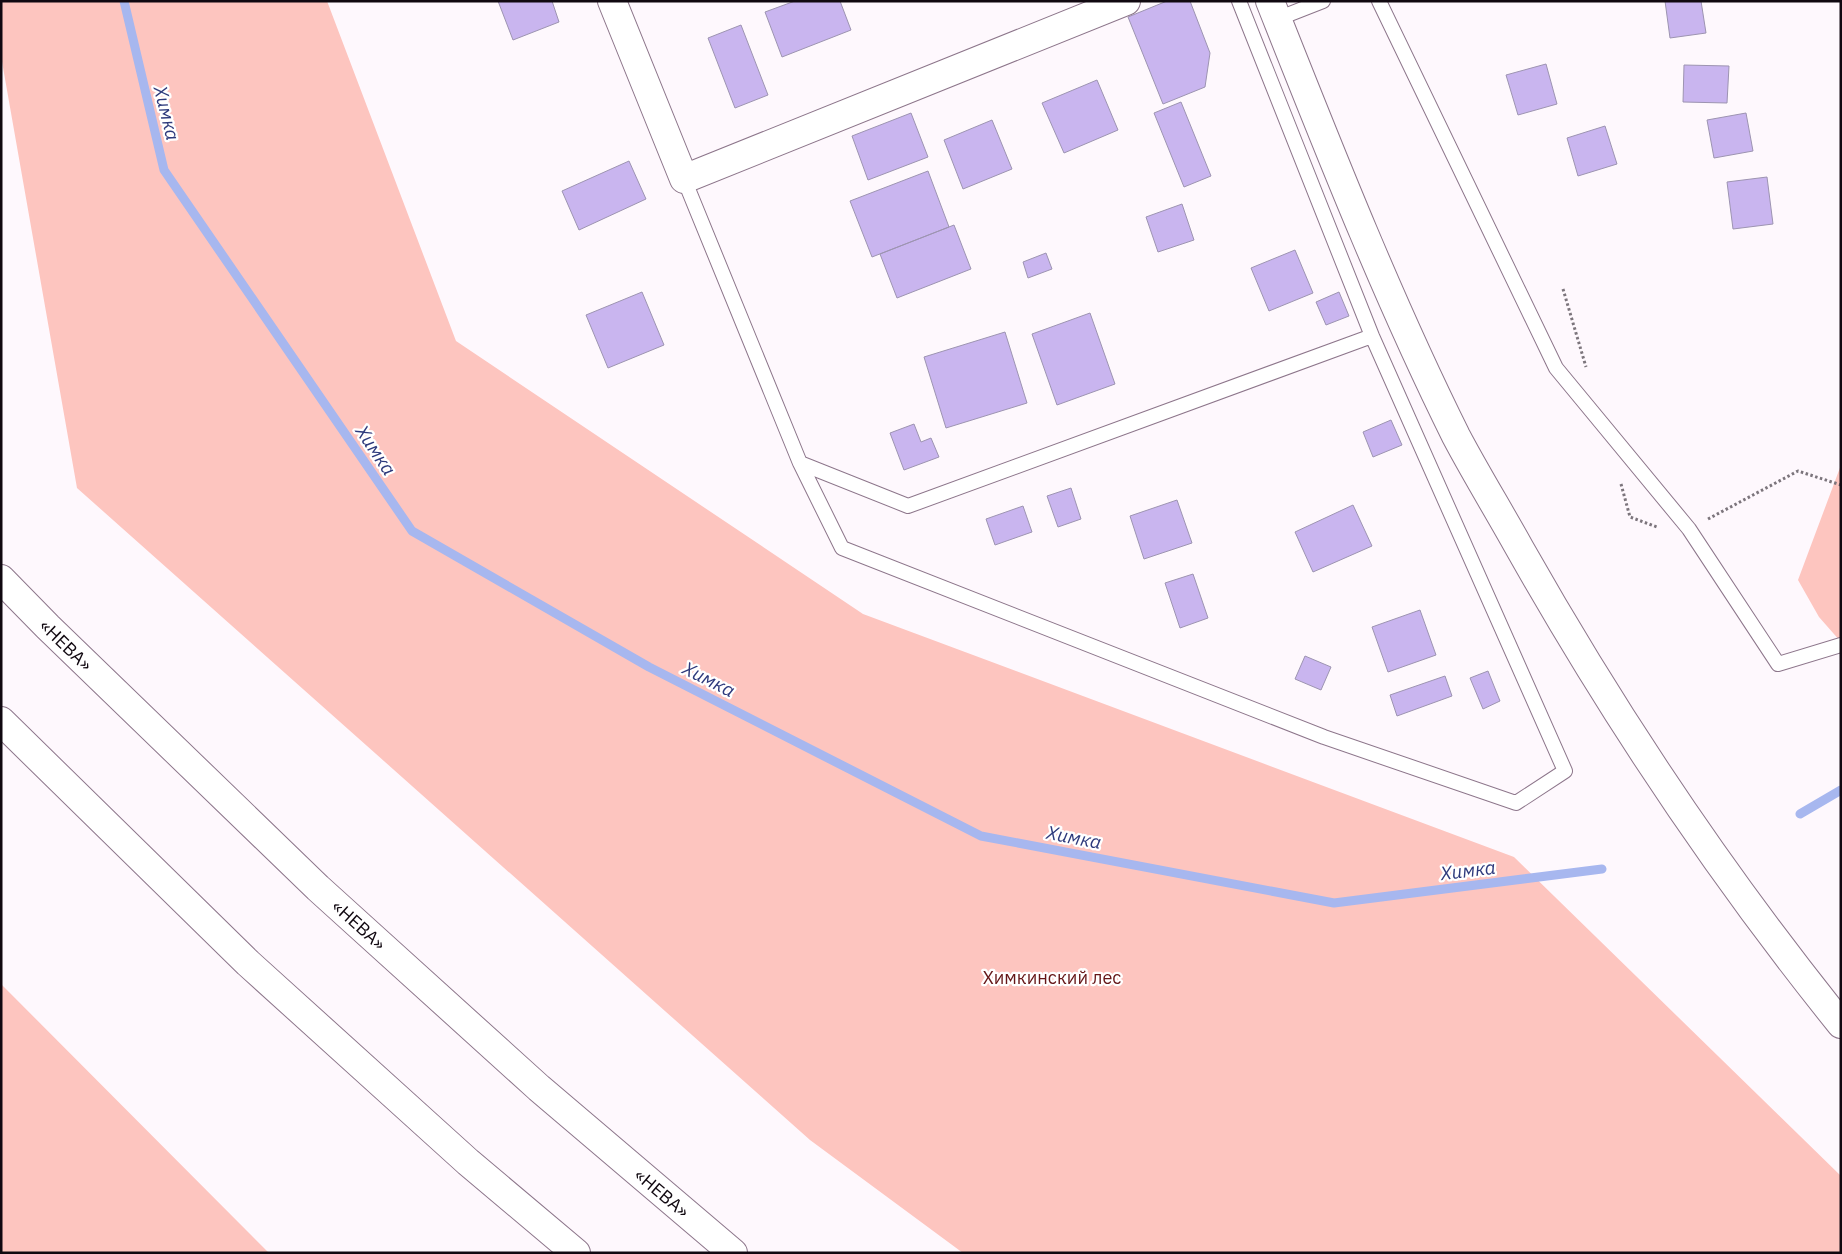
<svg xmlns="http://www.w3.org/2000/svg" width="1842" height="1254" font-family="'IBM Plex Sans',sans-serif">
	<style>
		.green { fill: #fdc5bf }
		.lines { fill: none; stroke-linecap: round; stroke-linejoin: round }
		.stream { stroke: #a7b7ef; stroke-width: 9 }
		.building { fill: #c9b5ef; stroke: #9d94b1 }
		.service-casing { stroke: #8d768b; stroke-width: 16 }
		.minor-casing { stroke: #8d768b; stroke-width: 30 }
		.tertiary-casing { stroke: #8d768b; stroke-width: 30 }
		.motorway-casing { stroke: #8d768b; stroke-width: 30 }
		.path { stroke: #7c757c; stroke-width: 3; stroke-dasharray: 2.5 2.5; stroke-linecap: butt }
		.service { stroke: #fff; stroke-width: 14 }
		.minor { stroke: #fff; stroke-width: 28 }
		.tertiary { stroke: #fff; stroke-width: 28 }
		.motorway { stroke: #fff; stroke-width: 28 }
		.labels { text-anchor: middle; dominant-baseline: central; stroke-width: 4.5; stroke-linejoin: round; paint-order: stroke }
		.street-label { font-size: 18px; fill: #100810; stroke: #fff }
		.park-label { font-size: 18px; fill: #651617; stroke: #fff }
		.water-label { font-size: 19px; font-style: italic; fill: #2e3a7c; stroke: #fff }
	</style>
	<rect width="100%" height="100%" fill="#fef8fd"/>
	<!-- green -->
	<path class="green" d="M1,1H327L456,341L863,614L1514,857L1841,1176V1253H963L810,1140L77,488L1,56Z
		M1841,465V642L1819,617L1798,580Z
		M1,984L269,1253H1Z"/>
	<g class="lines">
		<!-- stream -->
		<path class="stream" d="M124,1L164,170L412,531L649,667L981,836L1334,903L1602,869
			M1800,814L1841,790"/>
	</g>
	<!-- building -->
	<path class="building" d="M498,1H552L559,22L513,40Z
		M795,1H840L851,30L782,57L765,12Z
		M1167,1H1190L1210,53L1205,87L1163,104L1128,17Z
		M1665,1H1701L1706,33L1670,38Z
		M741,25L768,95L735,108L708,38Z
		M1546,64L1557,104L1518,115L1506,75Z
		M1684,65L1729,66L1727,103L1683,102Z
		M1097,80L1118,130L1064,153L1042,103Z
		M1181,102L1211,176L1184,187L1154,113Z
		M911,113L928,157L868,180L852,136Z
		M1746,113L1753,151L1714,158L1707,120Z
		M992,120L1012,169L963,189L944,140Z
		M1605,126L1617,164L1578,176L1567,138Z
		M629,161L646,199L579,230L562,191Z
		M928,171L949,227L872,257L850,201Z
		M1767,177L1773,224L1733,229L1727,182Z
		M1182,204L1194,240L1158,252L1146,217Z
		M954,225L971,269L897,298L880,254Z
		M1295,250L1313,293L1269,311L1251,268Z
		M1046,253L1052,269L1028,278L1023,262Z
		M642,292L664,345L608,368L586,315Z
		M1339,292L1349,316L1326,325L1316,302Z
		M1090,313L1115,384L1057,405L1032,334Z
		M1005,332L1027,403L946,428L924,357Z
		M1391,420L1402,445L1373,457L1363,432Z
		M914,424L921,442L931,438L939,457L904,470L890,433Z
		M1071,488L1081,519L1058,527L1047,496Z
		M1177,500L1192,543L1144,559L1130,516Z
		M1353,505L1372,546L1313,572L1295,532Z
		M1023,506L1032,532L995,545L986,519Z
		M1193,574L1208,618L1180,628L1165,583Z
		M1420,610L1436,655L1388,672L1372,627Z
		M1305,656L1331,667L1321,690L1295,679Z
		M1488,671L1500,701L1483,709L1470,678Z
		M1445,676L1452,696L1397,716L1390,695Z"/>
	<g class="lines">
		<!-- service casing -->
		<g class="service-casing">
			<path id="service" d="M1379,1L1556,368L1689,529L1778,664L1841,645
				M1277,19L1323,1
				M684,179L800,463L908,506L1372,336
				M800,463L842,548L1324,737L1516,803L1565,771L1372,336L1239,1"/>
		</g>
		<!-- minor casing -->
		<g class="minor-casing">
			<path id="minor" d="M612,1L684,179L1126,1"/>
		</g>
		<!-- tertiary casing -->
		<g class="tertiary-casing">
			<path id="tertiary" d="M1270,1C1328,147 1386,295 1456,436C1476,474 1499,511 1520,549C1615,717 1720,874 1841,1024"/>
		</g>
		<!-- motorway casing -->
		<g class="motorway-casing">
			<path id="motorway" d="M1,579L48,627L318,888L539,1088L733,1253
				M1,721L248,963L468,1162L576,1253"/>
		</g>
		<!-- path -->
		<path class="path" d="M1563,289L1586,367
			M1621,484L1630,517L1657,527
			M1708,519L1798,471L1841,485"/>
		<!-- service -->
		<use href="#service" class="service"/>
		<!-- minor -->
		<use href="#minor" class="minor"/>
		<!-- tertiary -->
		<use href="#tertiary" class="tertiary"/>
		<!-- motorway -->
		<use href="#motorway" class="motorway"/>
	</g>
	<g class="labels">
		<!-- street labels -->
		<g class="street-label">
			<text transform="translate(66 645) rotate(44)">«НЕВА»</text>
			<text transform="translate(359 925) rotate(42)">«НЕВА»</text>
			<text transform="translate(662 1193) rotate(40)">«НЕВА»</text>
		</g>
		<!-- park labels -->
		<g class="park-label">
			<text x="1052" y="977">Химкинский лес</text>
		</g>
		<!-- water labels -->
		<g class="water-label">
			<text transform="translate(167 113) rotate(76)">Химка</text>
			<text transform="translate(376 450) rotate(56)">Химка</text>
			<text transform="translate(709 679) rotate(27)">Химка</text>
			<text transform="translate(1074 837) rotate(11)">Химка</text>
			<text transform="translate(1468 870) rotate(-7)">Химка</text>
		</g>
	</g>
	<!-- border -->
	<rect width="1842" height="1254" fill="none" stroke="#100810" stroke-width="5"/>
</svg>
